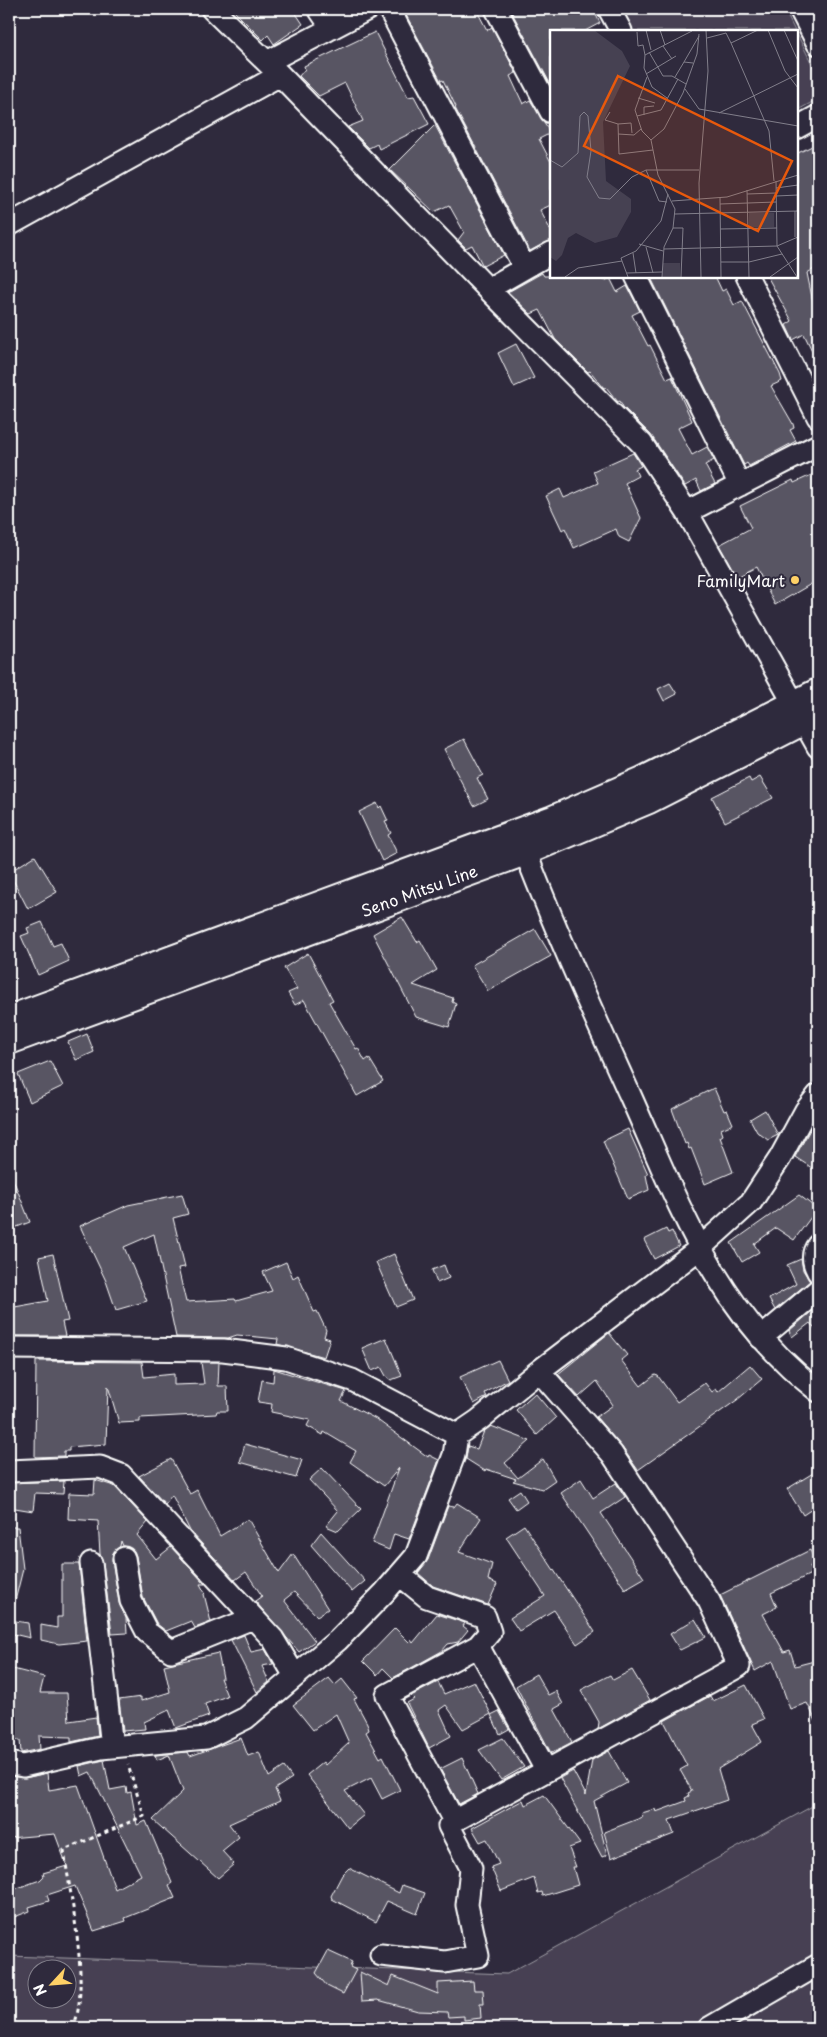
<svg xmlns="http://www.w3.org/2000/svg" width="827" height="2037" font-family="'Playpen Sans',sans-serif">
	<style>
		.green { fill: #464152; stroke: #a2a0a8; fill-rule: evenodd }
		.building { fill: #595564; stroke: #fff }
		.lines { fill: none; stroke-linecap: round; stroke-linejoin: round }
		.minor-casing { stroke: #fff; stroke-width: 25 }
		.major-casing { stroke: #fff; stroke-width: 30 }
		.path { stroke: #fff; stroke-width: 3; stroke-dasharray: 4 4; stroke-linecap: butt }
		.minor { stroke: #2f2a3d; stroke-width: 21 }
		.major { stroke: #2f2a3d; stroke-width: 26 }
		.poi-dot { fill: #ffd166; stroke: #2f2a3d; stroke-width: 2 }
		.labels { text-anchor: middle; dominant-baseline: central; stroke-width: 4; stroke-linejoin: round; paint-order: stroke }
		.poi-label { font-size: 16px; fill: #fff; stroke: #2f2a3d; text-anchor: end }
		.street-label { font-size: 16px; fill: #fff; stroke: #2f2a3d }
		.inset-road { fill: none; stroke: #827f8b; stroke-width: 1 }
		.view { fill: #e8590c; fill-opacity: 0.15; stroke: #e8590c; stroke-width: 2.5 }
		.inset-edge { fill: none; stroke: #fff; stroke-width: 2.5 }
	</style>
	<rect width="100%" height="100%" fill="#2f2a3d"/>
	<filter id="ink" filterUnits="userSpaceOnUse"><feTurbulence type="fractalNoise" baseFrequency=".02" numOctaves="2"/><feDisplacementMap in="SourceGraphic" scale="10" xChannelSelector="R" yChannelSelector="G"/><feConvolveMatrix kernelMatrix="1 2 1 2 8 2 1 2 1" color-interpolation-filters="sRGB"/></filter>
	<g filter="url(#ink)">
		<!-- green -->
		<path class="green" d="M617,9H784L795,31H629Z
			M796,32L818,76V99L796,111Z
			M818,1803V2028H9V1956L507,1974ZM38,1970H68V2000H38Z"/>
		<!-- building -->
		<path class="building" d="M232,9H293L303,24L274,44L268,35L263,40Z
			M419,9H476L487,30L492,27L516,73L510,76L523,104L530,100L551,133L539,139L551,162V205L540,210L551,231V240L530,251L455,108L456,107L443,80L441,81L406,15Z
			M510,9H593L600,23L585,31H551V85Z
			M375,32L408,97L414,96L429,124L379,149L377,144L369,148L348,127L363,121L345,83L319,96L299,76L305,69L304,66Z
			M435,125L504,255L483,266L472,245L466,248L458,240L464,232L449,205L434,212L390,170Z
			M814,145L818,153V267L807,273L814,307L818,305V363L804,334L793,340L786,325L792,321L767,276H796V154Z
			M542,273L544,276H601L605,281L610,278L617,292L627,286L640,311L632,315L648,346L650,345L667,379L672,377L692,421L678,428L692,455L707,447L714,460L705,465L715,484L701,491L696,480L685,486L651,435L623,407L620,401L618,402L606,387L604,388L590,371L588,372L555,339L540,310L531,314L508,292Z
			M650,276H715L722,291L726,289L734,305L742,301L780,374L782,381L771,386L793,424L794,428L790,430L796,441L749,466L747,463L744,465Z
			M516,344L534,378L514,387L498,353Z
			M633,453L641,466L635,469L638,476L625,483L641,518L629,542L619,537L616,529L574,548L565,528L562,530L546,496L560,489L564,498L598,483L593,471Z
			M818,472V580L775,605L756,567L737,577L719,545L751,528L740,506L793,480L794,483Z
			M670,683L677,694L664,701L658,689Z
			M464,739L483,775L477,778L488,799L474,806L444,749Z
			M760,777L773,798L725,822L712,797L749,778L751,782Z
			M377,803L379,808L381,806L388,821L385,822L391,833L388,835L397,853L382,861L359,812Z
			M35,856L57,892L28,909L9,872Z
			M402,917L417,942L420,940L437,970L413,985L453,998L452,1002L456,1004L449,1027L416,1017L373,934Z
			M42,922L53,946L61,943L69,961L38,975L21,936L29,933L27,928Z
			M535,929L551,956L488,991L472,965Z
			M308,953L333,1000L329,1002L356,1049L358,1048L365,1061L369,1058L383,1081L357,1096L304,1000L295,1005L288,993L297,989L284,968Z
			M87,1034L94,1052L76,1060L68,1042Z
			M50,1061L63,1086L30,1102L18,1074Z
			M714,1088L724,1111L727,1110L733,1124L721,1129L723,1135L720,1137L733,1172L705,1184L691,1148L689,1149L687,1143L685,1144L672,1109Z
			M765,1110L778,1135L768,1140L757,1132L750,1119Z
			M818,1115V1172L795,1157Z
			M628,1129L648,1174L646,1175L649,1190L628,1199L603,1141Z
			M9,1169L30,1222L9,1230Z
			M182,1194L188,1214L173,1218L185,1267L178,1268L186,1302L235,1299L236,1301L272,1291L263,1272L286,1262L293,1278L298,1275L314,1312L317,1311L326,1330L324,1337L330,1339L324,1357L277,1344L278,1339L237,1335L228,1338L176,1337L154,1234L124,1247L147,1301L116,1310L106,1281L80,1226L128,1205Z
			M799,1195L817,1209L794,1240L776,1228L754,1244L759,1252L742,1262L731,1243Z
			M666,1229L668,1233L672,1231L679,1246L654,1259L644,1240Z
			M53,1254L68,1321L62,1322L65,1336H9V1308L48,1301L39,1257Z
			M394,1254L413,1300L396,1307L376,1262Z
			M801,1259L803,1270L810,1281L775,1310L769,1299L796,1284L787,1265Z
			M444,1265L449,1278L437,1283L432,1270Z
			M818,1306V1333L810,1323L792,1337L789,1331Z
			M609,1333L627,1355L621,1360L641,1386L655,1375L658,1376L677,1402L705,1383L712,1392L716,1389L718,1392L750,1365L762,1379L737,1400L638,1470L621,1446L596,1417L613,1405L597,1381L579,1397L558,1374Z
			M386,1338L402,1376L391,1380L386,1376L381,1367L372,1371L362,1348Z
			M498,1360L508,1380L485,1393L487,1397L474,1404L460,1377Z
			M36,1361L142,1362L144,1377L174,1374V1385L204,1384L201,1362H219L218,1386H227L228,1411H217L216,1414L140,1418V1422L119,1423L108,1386L106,1444L69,1447V1451H64V1456L35,1457Z
			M274,1369L346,1391L341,1401L376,1419L428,1457L429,1455L439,1460L409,1539L394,1534L389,1550L372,1543L399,1468L384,1486L350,1462L356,1451L324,1432L323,1435L307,1426L310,1420L271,1412L272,1404L258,1402L262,1380L273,1382Z
			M535,1393L556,1418L537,1435L516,1410Z
			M491,1426L530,1441L505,1463L518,1478L543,1459L555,1480L542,1489L513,1481L516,1479L486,1469L485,1471L466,1459L468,1446L477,1449L484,1431Z
			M245,1444L302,1460L296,1478L240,1462Z
			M171,1459L190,1494L197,1490L220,1536L248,1519L279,1573L293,1554L328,1609L317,1616L294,1592L284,1600L315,1641L299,1652L255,1601L262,1596L246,1572L235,1580L190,1531L172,1495L165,1504L139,1476Z
			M322,1468L361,1509L338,1531L326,1526L338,1511L309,1480Z
			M818,1470V1505L803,1515L787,1489Z
			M581,1479L593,1498L616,1483L625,1497L601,1513L644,1578L625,1589L561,1493Z
			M95,1480L114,1486L148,1522L137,1535L156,1559L171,1547L205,1584H200L205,1593L204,1594L211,1622L195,1628L191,1621L166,1631L157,1624L143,1597L136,1556L133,1550L123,1546L121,1541L120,1546L113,1553L112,1560L119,1603L126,1618L127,1633L112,1634L103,1562L100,1554L98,1521L68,1519L69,1493L94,1494Z
			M64,1481L63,1494L35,1493L33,1511L9,1507V1483Z
			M520,1490L527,1501L516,1509L508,1498Z
			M457,1503L481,1518L459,1552L492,1564L488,1580L497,1584L488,1605L433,1586L418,1573L428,1560L448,1506L454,1507Z
			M524,1525L595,1632L577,1644L554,1610L519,1631L510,1618L545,1596L506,1537Z
			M9,1527H18L23,1569L14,1605L9,1604Z
			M321,1532L365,1581L352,1592L311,1545Z
			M810,1550L816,1563L810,1566L813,1573L771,1593L777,1607L763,1614L784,1652L790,1650L795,1666L818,1660V1725L807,1703L790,1709L773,1661L755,1671L720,1595Z
			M62,1564H79L87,1641L59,1644L41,1640V1625L57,1628V1617H62Z
			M437,1614L465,1623L463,1626L468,1630L458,1642L448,1644L442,1651L393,1678L383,1668L377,1675L363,1661L395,1628L409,1642L411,1640L413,1643Z
			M695,1619L706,1637L680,1650L670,1634Z
			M9,1620L28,1623L30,1638L9,1633Z
			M244,1635L251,1652L265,1649L273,1664L262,1666L269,1682L257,1692L231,1640Z
			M218,1653L223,1678H220L227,1696L205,1704L209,1716L176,1728L169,1710L144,1722L145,1729L123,1731L119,1700L141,1697V1701L170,1692L164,1665Z
			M9,1668L44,1677L40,1693H67L69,1721L96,1717L98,1736L71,1742V1737L39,1736L40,1749L21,1753L20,1740L9,1741L15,1707L9,1705Z
			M632,1670L650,1700L598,1729L599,1722L581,1690L610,1675L613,1680Z
			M536,1674L548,1695L556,1691L563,1704L554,1709L572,1742L551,1753L516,1686Z
			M329,1678L335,1685L342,1679L357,1698L354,1699L367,1723L369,1730L366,1732L380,1758L383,1756L400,1790L382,1799L371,1778L345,1791L364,1815L348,1828L307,1775L323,1762L325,1765L349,1743L336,1714L313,1730L293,1705Z
			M474,1681L491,1714L463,1729L446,1705L439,1710L451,1736L429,1748L407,1703L414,1699L411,1696L438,1682L444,1694Z
			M746,1685L764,1719L752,1724L762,1742L718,1769L727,1800L669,1820L674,1834L611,1858L604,1832L643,1817L642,1813L655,1809L656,1812L686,1801L685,1798L689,1796L688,1793L692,1791L680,1770L687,1766L664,1721L710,1696L713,1701Z
			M499,1711L509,1729L500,1734L491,1715Z
			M241,1738L248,1756L259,1752L269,1777L284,1767L292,1778L275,1789L280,1801L229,1824L239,1837L222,1851L234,1864L218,1878L153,1820L183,1791L169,1755L157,1760L155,1755L188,1752L190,1756Z
			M503,1738L524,1767L501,1780L479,1750Z
			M609,1751L627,1783L594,1801L607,1855L602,1857L560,1778L573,1771L586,1795L592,1760Z
			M462,1758L478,1794L459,1804L440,1769Z
			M104,1760L110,1790L126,1787L127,1793L131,1792L137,1825L146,1821L172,1883L169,1885L175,1898L125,1918L126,1921L94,1931L75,1886L47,1895L49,1901L29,1907L30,1911L9,1919V1891L40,1880L44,1876L43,1873L67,1866L55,1834L9,1838V1776L25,1778L47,1773L49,1790L78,1785L115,1889L141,1875L90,1772L81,1776L79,1766Z
			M544,1795L580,1844L569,1848L576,1867H573L578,1885L543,1896L542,1892L538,1893L534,1878L501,1891L491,1867L499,1864L487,1839L480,1842L472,1828L523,1800L525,1805Z
			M349,1868L399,1893L402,1885L425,1893L417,1914L387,1901L376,1922L332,1899L331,1896L342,1875Z
			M328,1951L352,1962L350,1967L356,1970L343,1994L327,1986L316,1973Z
			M360,1972L389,1986L393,1976L438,1994V1983L473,1981L474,1990H483L484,2004H480L481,2018L464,2020V2016L448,2017L447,2012L418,2011L378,2000L362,2001Z"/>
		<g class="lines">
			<!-- minor casing -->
			<g class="minor-casing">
				<path id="minor" d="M212,9L280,75L488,289L642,444L687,512L818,747
					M319,9L332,28
					M389,9L524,267
					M496,9L551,112
					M609,9L621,31
					M800,9L818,44
					M267,62L368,9
					M796,128L818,116
					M9,225L280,75
					M636,276L740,485
					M747,276L818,417
					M488,289L551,253
					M687,512L818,445
					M520,838C553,925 592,1011 630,1095C680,1207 717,1313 818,1391
					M818,1245C811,1254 813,1263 818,1272
					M761,1338L818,1290
					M9,1348L223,1350L286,1358L352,1380L457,1435
					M9,1471L100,1467L121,1475L273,1639L295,1676
					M124,1558L131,1601L147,1632L171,1651L253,1618
					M91,1563L112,1747
					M400,1575L427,1597L485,1617L490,1632L478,1646L546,1770
					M478,1646L387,1695L454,1821L739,1666L709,1601L612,1454L539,1371
					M9,1763L23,1766L101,1748L206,1738L246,1718L338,1640L384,1593L416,1556L454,1455L457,1435L479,1420L539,1371L699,1249L751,1202L780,1158L806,1110L818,1095
					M381,1955L445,1962L478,1956L467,1905L471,1868L449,1826L454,1821
					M709,2028L818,1965"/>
			</g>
			<!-- major casing -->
			<g class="major-casing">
				<path id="major" d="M9,1019L553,819L643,780L818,692
					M9,1041L525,852L649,800L818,714"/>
			</g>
			<!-- path -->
			<path class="path" d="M73,2028C91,1985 70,1897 64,1850L144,1816L128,1765"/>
			<!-- minor -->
			<use href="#minor" class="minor"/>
			<!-- major -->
			<use href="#major" class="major"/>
		</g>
	</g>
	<!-- markers -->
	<circle class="poi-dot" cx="795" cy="580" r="5"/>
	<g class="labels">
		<!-- poi labels -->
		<g class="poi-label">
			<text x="785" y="580">FamilyMart</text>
		</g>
		<!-- street labels -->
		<g class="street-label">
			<text transform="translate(419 890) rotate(-20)">Seno Mitsu Line</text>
		</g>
	</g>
	<!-- overview -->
	<g transform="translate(550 30)">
		<rect width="248" height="248" fill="#2f2a3d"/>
		<path d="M0,0H44L72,21L80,36L53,92L56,151L81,169V182L67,207L45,213L26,203L18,208L12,225L6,231L0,227ZM199,183H224V197H199ZM113,233H130V247H112Z" fill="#464152"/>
		<path class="inset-road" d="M96,0L101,20M110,0L115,15M218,0L235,41L248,58M234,0L248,31M87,2L88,16L93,15L95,25M157,8L176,3L181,13L219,101L224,151M181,13L208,0M113,16L122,29M99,22L113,46H122L136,54M134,32L149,6M96,44L126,26M97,47L85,80L92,101L101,110L108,145L125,179L123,198L114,217L112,247M125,47L134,32L143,33M135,59L149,79L248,96M88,68L105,73M117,68L102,57L94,38L95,25L142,1M60,82L55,90L68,94M169,83L248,44M94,85V77L104,76M87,86L111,80L128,49M82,103L81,93L68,94L69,124L103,120M68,104L84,105L91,99M101,110L114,99L133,63L147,24L149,4M0,130L12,137L28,123L30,86L34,82L38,86L41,121L37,147L49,168L60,169L82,147L96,140H149M96,140L109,171L117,172M226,151L227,216L247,247M226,158L248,155M197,160L199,247M197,164L226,163M226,166L248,165M170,168L171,247M122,171L177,167L248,145M170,174L226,172M245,181V207M125,184L248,181M123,198H133L131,247M170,199L227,198M89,214L113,221M96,217L103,243M114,219L227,216L248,207M83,223L86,243M72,231L71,228L86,221L111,191L118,164M72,231L78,247M171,232H199L232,224M77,243L112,242M15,247L28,238L72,231M151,247L149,153L158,41L156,0M220,247L248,227"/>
		<path class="view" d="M68,46L242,131L208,201L34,116Z"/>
		<rect width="248" height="248" class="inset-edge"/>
	</g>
	<!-- margin -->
	<rect width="827" height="2037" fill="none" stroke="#2f2a3d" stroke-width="30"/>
	<rect x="15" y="15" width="797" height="2007" fill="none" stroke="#fff" stroke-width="2" filter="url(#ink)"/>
	<!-- north arrow -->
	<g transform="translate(52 1984) rotate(244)"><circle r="24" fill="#2f2a3d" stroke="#827f8b"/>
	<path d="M0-4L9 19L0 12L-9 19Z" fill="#ffd166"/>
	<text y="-8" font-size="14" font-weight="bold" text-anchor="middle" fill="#ffffff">N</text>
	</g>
</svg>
